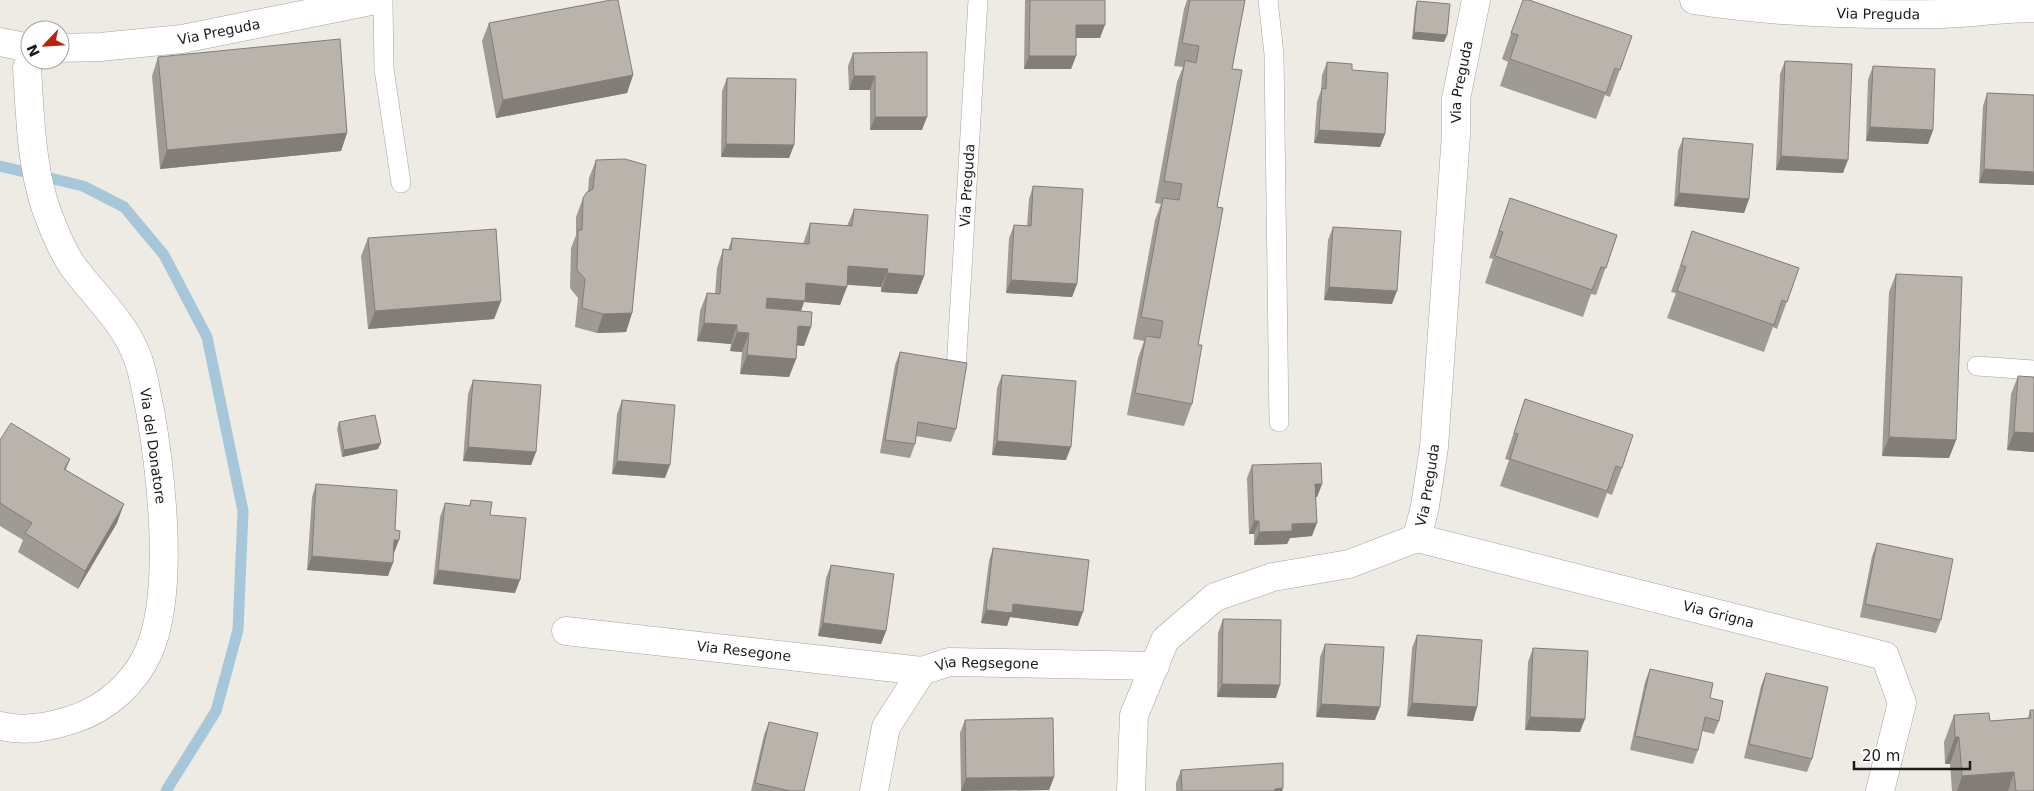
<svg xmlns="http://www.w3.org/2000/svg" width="2034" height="791" font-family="'DejaVu Sans',sans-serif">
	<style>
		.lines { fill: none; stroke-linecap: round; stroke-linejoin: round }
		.stream { stroke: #a5c7d9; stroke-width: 11 }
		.lane-casing { stroke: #a3a3a3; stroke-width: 20 }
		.street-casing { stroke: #a3a3a3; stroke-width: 29 }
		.lane { stroke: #fff; stroke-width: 19 }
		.street { stroke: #fff; stroke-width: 28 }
		.wall { fill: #9f9a94 }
		.shaded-wall { fill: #827d78 }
		.building { fill: #b9b3ac; stroke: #827d78 }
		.labels { text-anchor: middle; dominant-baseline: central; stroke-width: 4; stroke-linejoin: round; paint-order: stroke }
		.street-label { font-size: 14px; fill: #1c1c1c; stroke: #fff }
	</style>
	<rect width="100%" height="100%" fill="#edebe3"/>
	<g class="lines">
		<!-- stream -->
		<path class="stream" d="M0,166L83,186L124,207L164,255L207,337L243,511L238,630L216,711L166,791"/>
		<!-- lane casing -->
		<g class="lane-casing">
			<g id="lane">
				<path d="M383,0L384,69L401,183"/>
				<path d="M1268,0L1274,54L1279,422"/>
				<path d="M1977,366L2034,370"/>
				<path id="s1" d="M956,370L978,0"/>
			</g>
		</g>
		<!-- street casing -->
		<g class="street-casing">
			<g id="street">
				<path id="s2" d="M1694,0C1776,13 1859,15 1942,14C1973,13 2003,8 2034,8"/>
				<path d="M0,42L30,48"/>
				<path id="s3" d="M60,48L100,47L182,39L376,0"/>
				<path id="s4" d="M1417,538L1885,656L1902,703L1880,791"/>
				<path id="s5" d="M1417,538L1425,506L1434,447L1456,134V99L1476,0"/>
				<path id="s6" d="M566,631L922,671"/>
				<path d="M0,726C26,732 49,727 74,719C107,708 135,683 149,651C175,591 161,473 150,410C146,393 144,375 138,359C126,324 96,297 74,268C62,251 52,226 45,206C31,163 30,114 27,68L30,58"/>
				<path id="s7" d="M874,791L886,727L922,671L949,662L1155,666"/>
				<path d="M1131,791L1134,715L1165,640L1215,597L1273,577L1349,564L1417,538"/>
			</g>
		</g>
		<!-- lane -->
		<use href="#lane" class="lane"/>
		<!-- street -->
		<use href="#street" class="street"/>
	</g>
	<!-- wall -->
	<path class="wall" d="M1025,0H1105L1100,38H1076V56L1071,69H1024Z
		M1187,0H1245L1232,69L1217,207L1198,345L1192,404L1184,426L1127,415L1138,358L1144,341L1133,339L1155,220L1161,204L1155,203L1177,82L1183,67L1174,66L1184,9Z
		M1523,0L1632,36L1610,97L1605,95L1596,119L1500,86L1508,62L1502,59Z
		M1417,1L1447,35L1444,42L1412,39L1415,8Z
		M489,23L633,75L627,93L496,118L482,41Z
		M853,53L922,130H870V90H849L848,66Z
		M158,57L347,133L341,151L160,169L152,76Z
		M1785,61L1843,173L1776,170L1780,74Z
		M1327,62L1352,70L1385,134L1380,147L1314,143L1317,102L1321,90L1322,75Z
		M1873,66L1933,130L1928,144L1866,141L1868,80Z
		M727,78L794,145L789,158L721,157L722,91Z
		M1987,93L2034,95V185L1979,183L1983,106Z
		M1683,138L1749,199L1744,213L1674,206L1678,151Z
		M596,160L632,313L626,332L597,333L575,327L578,298L570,288L571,248L576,235V217L583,198L588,192L589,178Z
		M1033,186L1077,284L1072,297L1006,293L1009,238L1014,225L1027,226L1029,199Z
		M1510,198L1617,235L1596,295L1591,294L1583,317L1485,283L1493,259L1489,258Z
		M854,209L924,276L917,294L881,292V287L847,285L840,305L804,302L801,311L811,327L804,346L797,345L796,359L789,377L740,374L742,352L730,351L731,344L697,341L700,311L707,293L715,294L717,268L723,249L728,250L732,238L803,244L810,223L847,226Z
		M1333,227L1392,304L1324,300L1328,240Z
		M1692,231L1799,268L1777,329L1773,327L1764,352L1667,318L1676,293L1671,292Z
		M368,238L501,301L494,319L368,329L361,256Z
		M1896,274L1956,440L1949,458L1882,456L1889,292Z
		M900,352L956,429L951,442L916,436L915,444L910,458L880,453L895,365Z
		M1002,375L1066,460L992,455L997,388Z
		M2018,376L2034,452L2007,450L2011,394Z
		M473,380L536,452L531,465L463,461L468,394Z
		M1525,399L1622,468L1612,495L1607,493L1598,518L1500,486L1509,460L1505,459Z
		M622,400L665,478L612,474L617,414Z
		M339,422L378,449L342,457L337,429Z
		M0,440L70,459L66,470L117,523L78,589L18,552L23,540L0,526Z
		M1252,465L1322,484L1317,497H1316L1312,536L1290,538L1287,544L1254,545V534H1249L1247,478Z
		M316,484L395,530L394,553H393L388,576L307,570L312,497Z
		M471,500L490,515L515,593L433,584L440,517L445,503L469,506Z
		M1877,543L1941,620L1936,633L1860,617L1872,556Z
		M993,548L1078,626L1010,617L1007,626L981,623L989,561Z
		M831,565L886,631L881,644L818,636L826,578Z
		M1223,619L1276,698L1217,697L1218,633Z
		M1417,635L1477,707L1473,721L1407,716L1412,648Z
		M1325,644L1375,720L1316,717L1320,657Z
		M1533,648L1580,732L1525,730L1528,662Z
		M1650,669L1710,698L1719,721L1714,734L1702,731L1698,750L1693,764L1630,750L1645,682Z
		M1766,673L1812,759L1807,772L1744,758L1761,686Z
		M2030,710L2034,791H1952L1950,764H1945L1944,742L1954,715L1990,721L2028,718Z
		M965,720L1054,777L1049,790L961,791L960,733Z
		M769,722L804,791H751L764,735Z
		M1181,770L1283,788L1282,791H1176V783Z"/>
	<!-- shaded-wall -->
	<path class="shaded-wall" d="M1076,25H1105L1100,38H1071Z
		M1414,32L1447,35L1444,42L1412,39Z
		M1029,56H1076L1071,69H1024Z
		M633,75L627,93L496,118L503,100Z
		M854,76H875L870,90H849Z
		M875,117H927L922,130H870Z
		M1870,127L1933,130L1928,144L1866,141Z
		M1319,130L1385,134L1380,147L1314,143Z
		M347,133L341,151L160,169L167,150Z
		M726,144L794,145L789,158L721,157Z
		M1781,156L1848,160L1843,173L1776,170Z
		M1984,169L2034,172V185L1979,183Z
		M1679,193L1749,199L1744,213L1674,206Z
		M848,266L888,269L881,287L842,284Z
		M887,273L924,276L917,294L881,292Z
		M1011,280L1077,284L1072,297L1006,293Z
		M806,283L847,287L840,305L804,302L798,319L761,316L767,298Z
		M1329,287L1397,291L1392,304L1324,300Z
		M501,301L494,319L368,329L375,311Z
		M632,313L626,332L597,333L603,314Z
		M704,323L737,325L731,344L697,341Z
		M798,326L811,327L804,346L792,345Z
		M737,332L749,333L742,352L730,351Z
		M747,355L796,359L789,377L740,374Z
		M2014,432L2034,433V452L2007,450Z
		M1889,437L1956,440L1949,458L1882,456Z
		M997,441L1071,447L1066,460L992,455Z
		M381,443L378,449L342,457L344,450Z
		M468,447L536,452L531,465L463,461Z
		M617,461L670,465L665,478L612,474Z
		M1315,484H1322L1317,497H1311Z
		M124,504L117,523L78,589L85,571Z
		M1254,521H1259L1254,534H1249Z
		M1317,523L1312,536L1290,538L1287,544L1254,545L1259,532L1292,524Z
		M394,540H399L394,553H389Z
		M312,556L393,563L388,576L307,570Z
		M438,570L520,580L515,593L433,584Z
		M1013,604L1083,612L1078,626L1010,617L1007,626L981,623L986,610Z
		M823,623L886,631L881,644L818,636Z
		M1222,684L1280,685L1276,698L1217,697Z
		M1412,703L1477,707L1473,721L1407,716Z
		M1321,704L1380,707L1375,720L1316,717Z
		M1530,717L1585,719L1580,732L1525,730Z
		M1955,737H1959L1950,764H1945Z
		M2014,772L2008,791H1957L1962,776Z
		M1054,777L1049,790L961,791L966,778Z
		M1283,788L1282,791H1274L1275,789Z"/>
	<!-- building -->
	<path class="building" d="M611,0H618L633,75L503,100L489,23Z
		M1030,0H1105V25H1076V56H1029Z
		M1190,0H1245L1232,69L1242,70L1217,207L1223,208L1198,345H1202L1192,404L1135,393L1146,336L1160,338L1163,321L1141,317L1163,198L1179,200L1182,184L1164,181L1185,60L1196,63L1199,46L1182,43Z
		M1523,0H1529L1632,36L1620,70L1615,68L1606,93L1510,59L1518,35L1511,33Z
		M1417,1L1450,4L1447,35L1414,32Z
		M340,39L347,133L167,150L158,57Z
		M927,52V117H875V76H854L853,53Z
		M1785,61L1852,64L1848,160L1781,156Z
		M1327,62L1352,64V70L1388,73L1385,134L1319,130L1322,88L1326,89Z
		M1873,66L1935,69L1933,130L1870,127Z
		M727,78L796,79L794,145L726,144Z
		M1987,93L2034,95V172L1984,169Z
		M1683,138L1753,144L1749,199L1679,193Z
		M625,159L646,165L632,313L603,314L582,308L585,279L577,270L578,230H582L583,198L587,192L593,189L596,160Z
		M1033,186L1083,189L1077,284L1011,280L1014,225L1031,226Z
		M1510,198L1617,235L1606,268L1601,267L1592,290L1495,256L1503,232L1499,231Z
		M854,209L928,215L924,276L887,273L888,269L848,266L847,287L806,283L805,301L767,298L766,308L812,312L811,327L798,326L796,359L747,355L749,333L737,332V325L704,323L707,293L720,294L723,249L731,250L732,238L809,244L810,223L852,226Z
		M1333,227L1401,231L1397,291L1329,287Z
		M496,229L501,301L375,311L368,238Z
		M1692,231L1799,268L1787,302L1782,300L1774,325L1677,291L1686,267L1681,265Z
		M1896,274L1962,277L1956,440L1889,437Z
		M900,352L967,363L956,429L918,422L915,444L885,440Z
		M1002,375L1076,381L1071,447L997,441Z
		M2018,376L2034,377V433L2014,432Z
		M473,380L541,385L536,452L468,447Z
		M1525,399L1633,435L1622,468L1616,466L1607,491L1510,459L1518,434L1514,433Z
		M622,400L675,405L670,465L617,461Z
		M375,415L381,443L344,450L339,422Z
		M11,423L70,459L64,469L124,504L85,571L25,533L32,523L0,503V440Z
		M1321,463L1322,484H1315L1317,523L1292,524V531L1259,532V521H1254L1252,465Z
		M316,484L397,490L395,530L400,531L399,540H394L393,563L312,556Z
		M471,500L492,502L490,515L526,518L520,580L438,570L445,503L470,506Z
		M1877,543L1953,559L1941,620L1865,604Z
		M993,548L1089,560L1083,612L1013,604L1012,613L986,610Z
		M831,565L894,574L886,631L823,623Z
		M1223,619L1281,620L1280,685L1222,684Z
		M1417,635L1482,640L1477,707L1412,703Z
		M1325,644L1384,647L1380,707L1321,704Z
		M1533,648L1588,651L1585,719L1530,717Z
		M1650,669L1713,683L1710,698L1723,701L1719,721L1705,717L1698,750L1635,736Z
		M1766,673L1828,687L1812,759L1749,744Z
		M2030,710H2034V791H2016L2014,772L1962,776L1959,737H1955L1954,715L1989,713L1990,721L2031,718Z
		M1053,718L1054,777L966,778L965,720Z
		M769,722L818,733L804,791H790L755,783Z
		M1283,763V788L1275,789V791H1182L1181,770Z"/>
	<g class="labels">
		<!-- street labels -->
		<g class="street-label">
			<text stroke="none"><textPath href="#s2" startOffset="185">Via Preguda</textPath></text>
			<text stroke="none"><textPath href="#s3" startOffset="160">Via Preguda</textPath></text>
			<text stroke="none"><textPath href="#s5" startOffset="459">Via Preguda</textPath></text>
			<text stroke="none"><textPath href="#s1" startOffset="185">Via Preguda</textPath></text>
			<text transform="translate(153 446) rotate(82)">Via del Donatore</text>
			<text stroke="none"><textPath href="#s5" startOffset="54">Via Preguda</textPath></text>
			<text stroke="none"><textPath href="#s4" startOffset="311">Via Grigna</textPath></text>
			<text stroke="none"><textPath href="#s6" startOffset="179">Via Resegone</textPath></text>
			<text stroke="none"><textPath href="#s7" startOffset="198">Via Regsegone</textPath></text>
		</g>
	</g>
	<!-- north arrow -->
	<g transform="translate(45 45) rotate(245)"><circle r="24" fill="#ffffff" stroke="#a4a4a4"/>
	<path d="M0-4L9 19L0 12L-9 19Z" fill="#bd210b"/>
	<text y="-8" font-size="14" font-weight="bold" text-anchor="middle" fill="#1c1c1c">N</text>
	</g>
	<!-- scale -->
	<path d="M1854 761v8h116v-8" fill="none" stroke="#1c1c1c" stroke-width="2.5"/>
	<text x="1862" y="761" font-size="15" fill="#1c1c1c" stroke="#ffffff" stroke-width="4" paint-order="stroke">20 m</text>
</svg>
